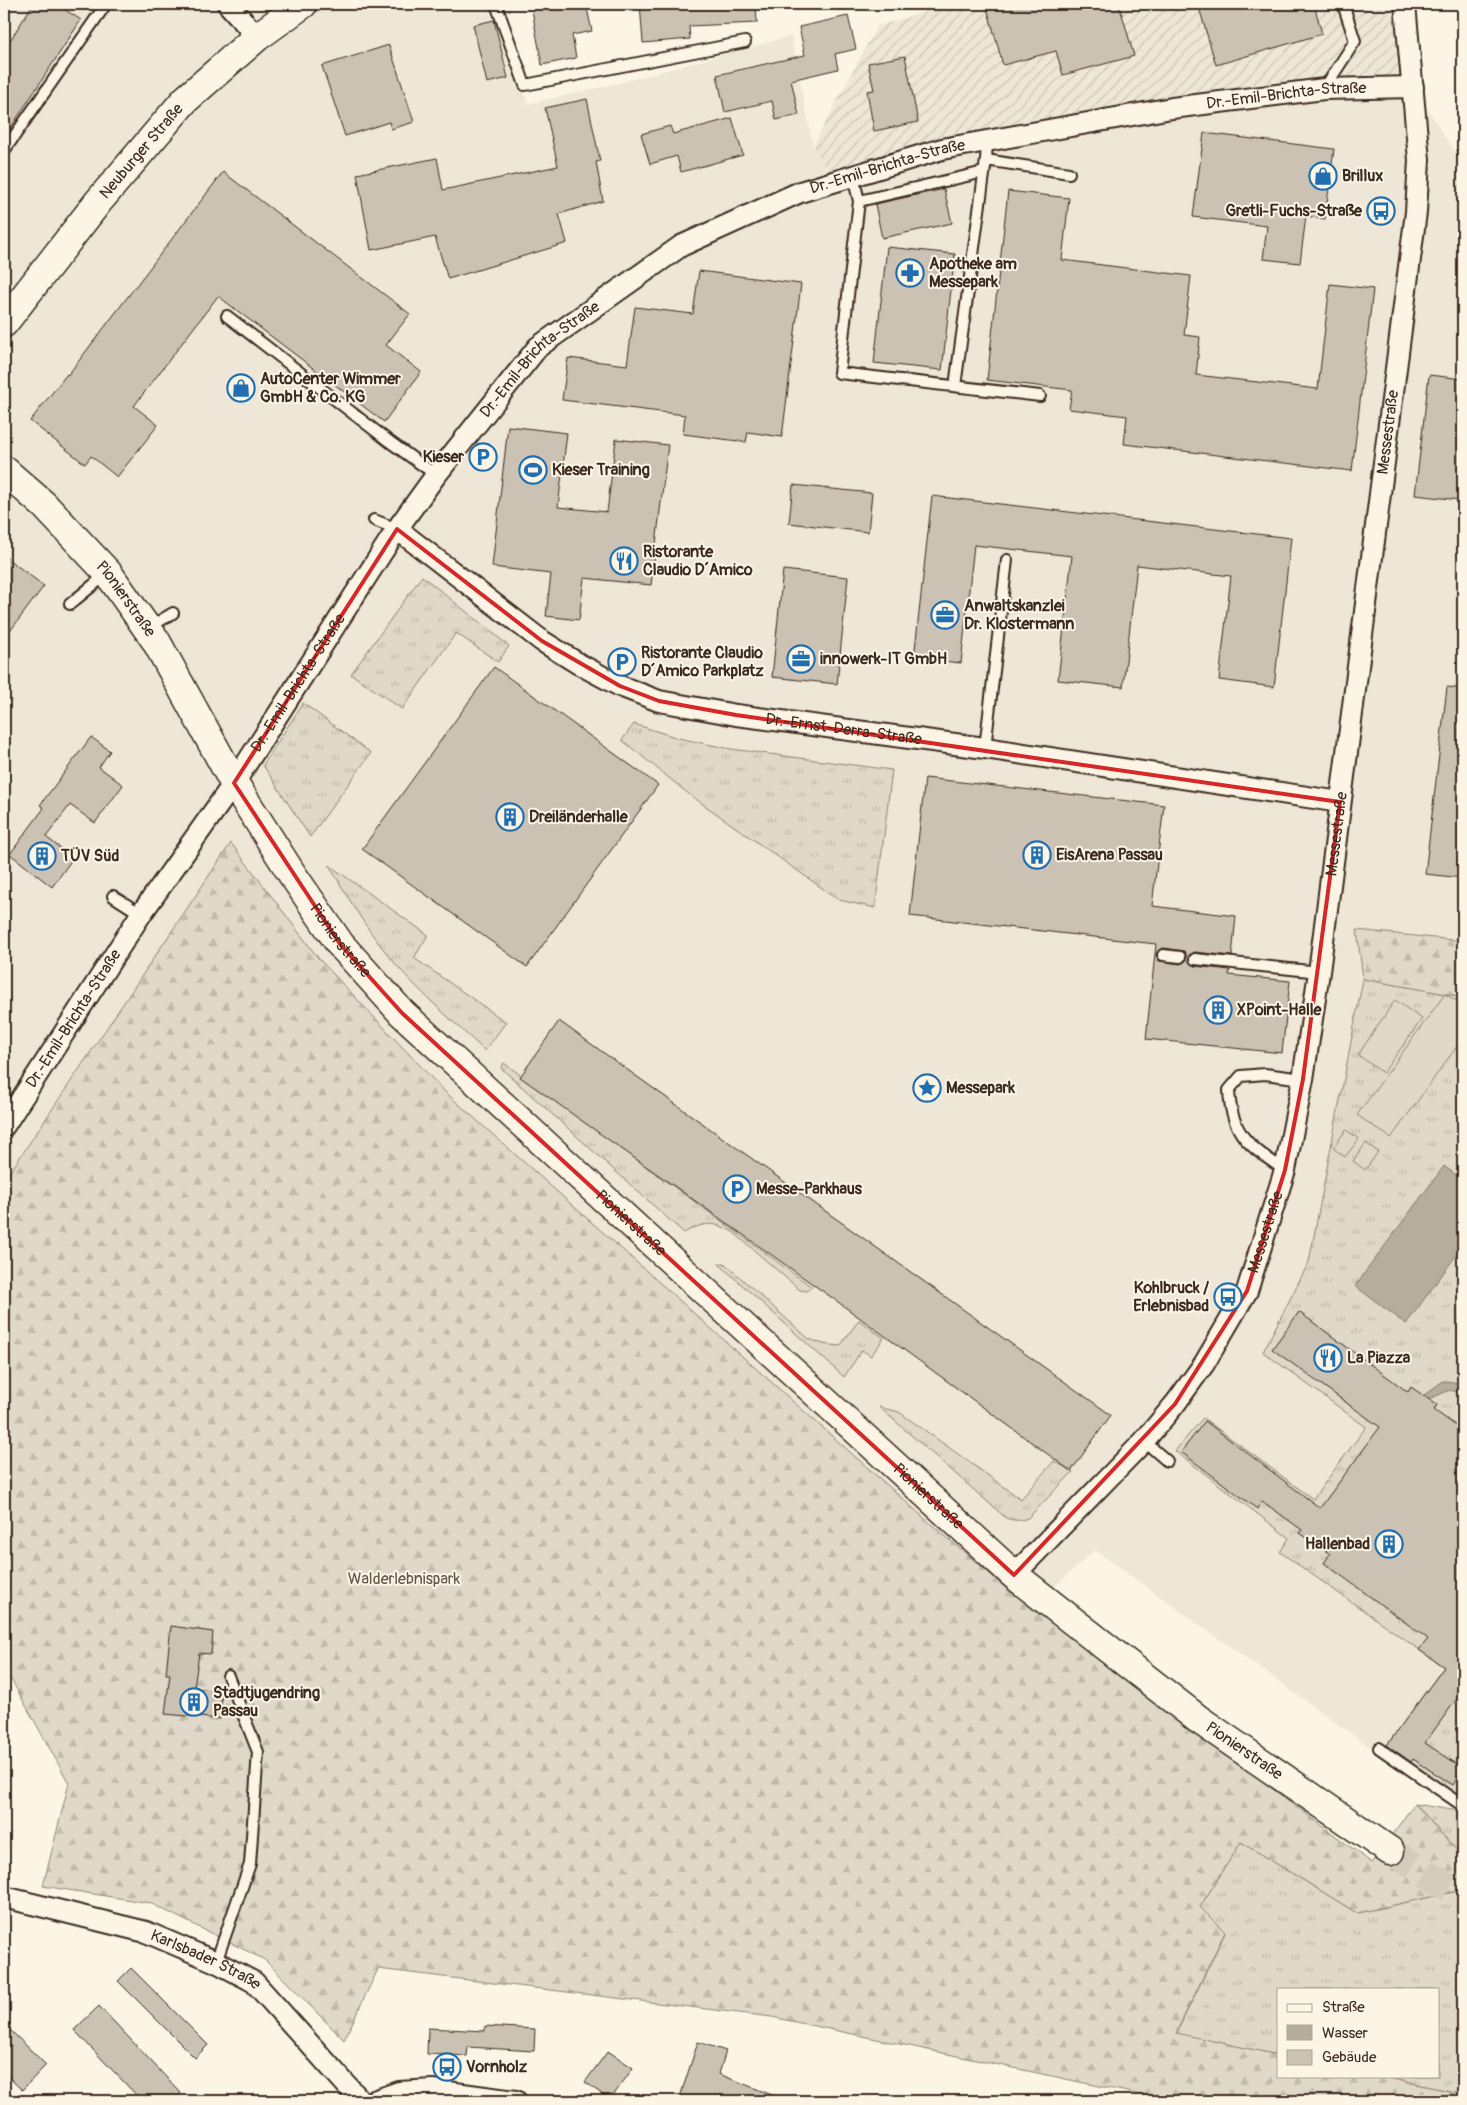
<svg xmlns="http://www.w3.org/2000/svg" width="1467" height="2105" font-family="Pangolin,sans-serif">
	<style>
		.built { fill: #eee6d6 }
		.industrial { fill: url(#industrial-furrows) }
		.grass { fill: url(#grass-tufts); stroke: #8e8173 }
		.forest { fill: url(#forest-firs); stroke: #8e8173 }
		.pitch { fill: #e0d8c8; stroke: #8e8173 }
		.water { fill: #b7ad9e; stroke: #85796b }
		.building { fill: #ccc2b3; stroke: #3b2a1e; fill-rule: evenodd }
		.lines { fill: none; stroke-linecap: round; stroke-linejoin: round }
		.secondary-tunnel { stroke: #d5ccbd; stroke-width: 28; stroke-dasharray: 28 14; stroke-linecap: butt }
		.service-casing { stroke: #3b2a1e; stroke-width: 14 }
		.minor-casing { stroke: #3b2a1e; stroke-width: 24 }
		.secondary-casing { stroke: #3b2a1e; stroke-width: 31 }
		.service { stroke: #fcf5e5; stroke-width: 10 }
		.minor { stroke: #fcf5e5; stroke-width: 20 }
		.secondary { stroke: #fcf5e5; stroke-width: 28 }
		.marked { fill: none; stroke: #d62828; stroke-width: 4; stroke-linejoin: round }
		.labels { text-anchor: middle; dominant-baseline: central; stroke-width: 4; stroke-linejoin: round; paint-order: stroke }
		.street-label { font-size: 16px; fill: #3b2a1e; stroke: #fcf5e5 }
		.poi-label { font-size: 16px; font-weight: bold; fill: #3b2a1e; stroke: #fcf5e5; text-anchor: start }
		.park-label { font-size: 16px; fill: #645648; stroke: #fcf5e5 }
	</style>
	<defs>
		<pattern id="industrial-furrows" width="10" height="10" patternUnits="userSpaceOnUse" patternTransform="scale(1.25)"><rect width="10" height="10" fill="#eee6d6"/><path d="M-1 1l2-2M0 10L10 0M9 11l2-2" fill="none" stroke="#cdc5b7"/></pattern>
		<pattern id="grass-tufts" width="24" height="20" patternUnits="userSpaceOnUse" patternTransform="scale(1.25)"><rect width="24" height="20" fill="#e0d8c8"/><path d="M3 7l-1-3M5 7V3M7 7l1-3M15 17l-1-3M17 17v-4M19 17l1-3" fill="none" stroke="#c1baab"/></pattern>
		<pattern id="forest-firs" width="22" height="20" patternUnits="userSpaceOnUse" patternTransform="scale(1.25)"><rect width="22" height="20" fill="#e0d8c8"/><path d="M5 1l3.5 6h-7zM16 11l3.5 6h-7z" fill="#c1baab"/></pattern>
	</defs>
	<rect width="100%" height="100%" fill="#fcf5e5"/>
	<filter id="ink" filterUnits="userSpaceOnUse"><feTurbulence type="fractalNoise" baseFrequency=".02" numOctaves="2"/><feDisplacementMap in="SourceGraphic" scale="10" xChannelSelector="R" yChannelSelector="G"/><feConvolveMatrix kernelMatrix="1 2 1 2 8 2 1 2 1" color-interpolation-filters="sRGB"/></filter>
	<g filter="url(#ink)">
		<!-- built -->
		<path class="built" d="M4,4H493L528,104L619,83L791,36L813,146L834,182L1172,108L1413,87L1459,158L1463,172V941L1357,930L1363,979L1463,997L1461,1812L1095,1550L1031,1608L932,1525L445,1092L319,959L231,843L4,1180Z"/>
		<!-- industrial -->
		<path class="industrial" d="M950,4H1405L1413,87L1172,108L834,182L813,146L877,26Z"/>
		<!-- grass -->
		<path class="grass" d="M422,576L509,646L498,662L456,633L402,709L351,674Z
			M303,703L371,753L310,837L263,765Z
			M634,724L678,738L731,749L892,770L875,908L839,900L690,795L622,740Z
			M329,865L428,935L414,958L506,1022L485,1051C452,1020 416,990 388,955C365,927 347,896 329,865Z
			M1363,979L1463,997V1857L1414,1804L1459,1811L1376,1751L1379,1748L1387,1745L1444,1667L1280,1552L1289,1538L1175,1451L1203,1418L1313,1499L1366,1427L1263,1352L1309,1262Z
			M504,1063L812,1287L806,1291L800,1290L733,1232C713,1221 704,1222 684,1233L501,1068Z
			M724,1263L809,1339L823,1344L840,1346L859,1320L884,1338L871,1356L862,1350L844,1377L719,1264Z
			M879,1407L899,1412L1021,1499L1054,1461L1073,1472L1028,1518C1019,1521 1015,1521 1006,1518Z
			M1241,1842L1357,1913L1463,1890V2094L1379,2076H1438V1989H1278V2055L1176,2034L1225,1933L1199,1908Z"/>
		<!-- forest -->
		<path class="forest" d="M231,843L319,959L445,1092L932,1525L1031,1608L1372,1863L1414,1804L1463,1857V1890L1357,1913L1241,1842L1200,1907L1225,1932L1176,2033L1278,2055V2076H1379L1463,2094V2101H1170L772,2017L378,1969L344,2040L265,1960L150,1903L43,1886L69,1783L11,1679L4,1678V1181Z
			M1357,930L1463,941V997L1363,979Z"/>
		<!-- pitch -->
		<path class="pitch" d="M1445,994L1463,1005V1038L1391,1138L1357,1115Z
			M1395,1000L1422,1019L1383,1073L1358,1055Z
			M1346,1130L1359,1139L1345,1157L1333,1148Z
			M1366,1143L1378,1152L1365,1170L1353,1161Z"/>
		<!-- water -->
		<path class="water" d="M1444,1166L1463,1180V1246L1406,1324L1355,1286Z
			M1443,1381L1463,1383V1394L1450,1390L1429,1399L1424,1395Z"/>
		<!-- building -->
		<path class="building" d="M33,4H56L81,20L4,138V50Z
			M563,4H586L592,31L572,35L576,58L542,65L532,10Z
			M640,4H756L757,23L689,26L690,39L643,43Z
			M986,4H1119L1134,56L1063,75L1056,51L1003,65Z
			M1198,4H1314L1322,34L1216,65Z
			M848,16L856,49L835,54L838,69L791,80L799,115L776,120L772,101L725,112L717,75L805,55L799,27Z
			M494,20L508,78L487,83L473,25Z
			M389,45L414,122L391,129L389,122L345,136L322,66Z
			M905,56L918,122L874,131L867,91L874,90L868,63Z
			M587,99L600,161L596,162L603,201L559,214L567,243L448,279L435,237L371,250L357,174L437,158L443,190L558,166L545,108Z
			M732,118L743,155L681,172L677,156L650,164L641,134L670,126L673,134Z
			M1204,133L1334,149L1325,219L1306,216L1300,263L1263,259L1267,226L1193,217Z
			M223,172L410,314L386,345L421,372L384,422L218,296L134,406L158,425L117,477L91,456L85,464L30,421L67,374L68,375Z
			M944,189L952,223L882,238L875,204Z
			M1008,191L1069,198L1062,260L1191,276L1184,335L1200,337L1196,375L1318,389L1330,284L1373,289L1352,471L1124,444L1127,416L1069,409L1072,390L987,380Z
			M887,247L955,254L942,370L874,363Z
			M699,271L801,284L782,437L748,432L746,442L683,434L685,415L562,400L568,358L627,365L635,307L693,314Z
			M1429,375L1463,379V471L1460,500L1415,495Z
			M508,426L567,433L558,507L607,512L616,439L668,445L651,585L584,578L579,620L546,616L551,574L492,567Z
			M793,485L872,493L868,532L789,523Z
			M932,496L1291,538L1274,687L1219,680L1231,576L1137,565L1123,687L1058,680L1072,556L974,545L961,663L914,658Z
			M4,556L44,586L4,639Z
			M783,570L848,577L837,684L772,677Z
			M494,667L658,785L527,967L362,849Z
			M1447,687L1463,689V878L1425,874Z
			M91,737L110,751L99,767L123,785L95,823L70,805L46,837L73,858L52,887L10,854L44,808L40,805Z
			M925,778L1164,805L1152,906L1236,916L1232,956L1195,952L1189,955V961L1194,966L1230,970L1229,975L1290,981L1282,1053L1146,1039L1156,944L910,916ZM1164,948L1184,951L1186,955V961L1180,964L1159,961L1156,954L1160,949Z
			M559,1021L1111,1415L1071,1471L838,1302L520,1077Z
			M1299,1312L1408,1392L1411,1387L1437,1405L1434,1410L1463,1431V1690L1425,1743L1463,1768L1453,1785L1413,1759L1411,1762L1387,1745L1444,1667L1419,1650L1428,1639L1324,1563L1330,1554L1300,1533L1302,1530L1262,1501L1257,1509L1181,1452L1205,1421L1320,1508L1380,1427L1272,1349Z
			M171,1626L213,1632L211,1654L199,1653L194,1688L222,1691L220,1719L165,1714L170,1674H166Z
			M131,1968L208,2045L195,2058L118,1981Z
			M99,2006L181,2093L173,2101H142L74,2030Z
			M4,2024L46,2065L22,2090L4,2073Z
			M485,2026L535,2029L534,2051L468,2047L467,2056L427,2054L428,2028L485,2031Z
			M698,2042L726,2051L719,2074L787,2101H694L680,2097Z
			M608,2051L633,2068L610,2100L585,2082Z"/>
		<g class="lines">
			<!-- secondary-tunnel -->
			<path class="secondary-tunnel" d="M1390,1851L1463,1896"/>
			<!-- service casing -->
			<g class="service-casing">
				<path id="service" d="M496,4L525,85L745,42
					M1324,89L1355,41L1343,4
					M4,151L106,4
					M986,160L1069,173
					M853,176L859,201L839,373L1040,396
					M859,201L984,172
					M227,316L390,442L436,475
					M955,386L986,160L987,141
					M374,520L397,529
					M70,604L108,573
					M148,628L173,613
					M985,748L1007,560
					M113,896L141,914
					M1163,955L1180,957
					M1195,959L1319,972
					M4,1102L15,1109
					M1285,1170C1250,1147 1231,1135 1229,1090L1241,1076L1265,1074L1303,1079
					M1144,1441L1167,1461
					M1379,1748L1463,1806
					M216,1962L250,1864L258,1752L228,1676"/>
			</g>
			<!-- minor casing -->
			<g class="minor-casing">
				<g id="minor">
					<path d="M228,4L257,37"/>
					<path id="s1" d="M397,529L542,641L579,664L620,686L659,701L736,715L985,748L1340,802"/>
					<path id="s2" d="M4,1126L141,914L234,783L397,529L436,475L538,347L681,246L800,192L942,149L1172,108L1324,89L1413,87"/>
					<path id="s3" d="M1014,1575L1144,1441L1175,1404L1204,1364L1247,1291L1285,1170L1303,1079L1319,972L1416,212L1419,160L1405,4"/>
					<path id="s4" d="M4,1897L146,1932L216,1962L254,1982L361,2101"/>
					<path d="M374,2101L399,2092L433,2090L516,2101"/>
				</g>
			</g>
			<!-- secondary casing -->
			<g class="secondary-casing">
				<g id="secondary">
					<path id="s5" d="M4,323L98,202L185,100L257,37L303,4"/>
					<path id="s6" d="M4,470L44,505L108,573L156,641L234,783L292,874L340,944L402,1013L1014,1575L1198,1719L1390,1851"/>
				</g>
			</g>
			<!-- service -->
			<use href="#service" class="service"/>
			<!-- minor -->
			<use href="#minor" class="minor"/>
			<!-- secondary -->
			<use href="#secondary" class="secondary"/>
		</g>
	</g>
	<!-- marked area -->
	<path class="marked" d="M397,529L542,641L620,686L659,701L736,715L1340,802L1303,1079L1285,1170L1247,1291L1175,1404L1014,1575L402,1013L340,944L234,783Z"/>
	<!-- icons -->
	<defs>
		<g id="shop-ring" transform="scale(1.4375)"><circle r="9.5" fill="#fcf5e5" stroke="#1f6fb2" stroke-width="1.5"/><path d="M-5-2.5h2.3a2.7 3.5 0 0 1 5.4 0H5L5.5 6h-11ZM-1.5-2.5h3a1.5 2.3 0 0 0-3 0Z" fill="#1f6fb2"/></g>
		<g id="bus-ring" transform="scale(1.4375)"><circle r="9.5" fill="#fcf5e5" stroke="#1f6fb2" stroke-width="1.5"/><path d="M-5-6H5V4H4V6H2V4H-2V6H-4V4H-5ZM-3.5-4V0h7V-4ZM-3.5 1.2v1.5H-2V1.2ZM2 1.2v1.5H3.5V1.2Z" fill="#1f6fb2"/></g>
		<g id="pharmacy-ring" transform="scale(1.4375)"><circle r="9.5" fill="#fcf5e5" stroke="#1f6fb2" stroke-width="1.5"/><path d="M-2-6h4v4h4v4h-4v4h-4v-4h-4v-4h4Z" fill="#1f6fb2"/></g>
		<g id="parking-ring" transform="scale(1.4375)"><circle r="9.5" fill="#fcf5e5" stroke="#1f6fb2" stroke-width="1.5"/><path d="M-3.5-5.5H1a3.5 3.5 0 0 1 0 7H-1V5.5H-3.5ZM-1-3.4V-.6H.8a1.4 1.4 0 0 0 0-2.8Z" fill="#1f6fb2"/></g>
		<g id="stadium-ring" transform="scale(1.4375)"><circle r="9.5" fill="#fcf5e5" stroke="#1f6fb2" stroke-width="1.5"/><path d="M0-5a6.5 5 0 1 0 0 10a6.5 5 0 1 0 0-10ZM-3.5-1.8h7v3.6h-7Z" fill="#1f6fb2"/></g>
		<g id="restaurant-ring" transform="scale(1.4375)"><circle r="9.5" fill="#fcf5e5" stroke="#1f6fb2" stroke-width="1.5"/><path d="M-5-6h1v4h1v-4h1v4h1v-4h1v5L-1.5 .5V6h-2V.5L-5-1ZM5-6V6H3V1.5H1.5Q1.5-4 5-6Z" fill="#1f6fb2"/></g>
		<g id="office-ring" transform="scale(1.4375)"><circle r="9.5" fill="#fcf5e5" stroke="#1f6fb2" stroke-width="1.5"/><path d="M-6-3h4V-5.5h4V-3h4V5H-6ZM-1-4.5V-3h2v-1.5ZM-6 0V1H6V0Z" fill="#1f6fb2"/></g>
		<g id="building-ring" transform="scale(1.4375)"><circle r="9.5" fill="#fcf5e5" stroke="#1f6fb2" stroke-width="1.5"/><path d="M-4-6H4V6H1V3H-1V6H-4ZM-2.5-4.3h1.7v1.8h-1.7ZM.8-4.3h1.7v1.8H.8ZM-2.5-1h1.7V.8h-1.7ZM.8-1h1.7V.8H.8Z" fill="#1f6fb2"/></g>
		<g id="sight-ring" transform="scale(1.4375)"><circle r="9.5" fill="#fcf5e5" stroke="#1f6fb2" stroke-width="1.5"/><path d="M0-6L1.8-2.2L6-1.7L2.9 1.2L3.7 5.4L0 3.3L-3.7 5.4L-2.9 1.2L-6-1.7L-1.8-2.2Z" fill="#1f6fb2"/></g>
	</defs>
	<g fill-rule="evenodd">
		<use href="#shop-ring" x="1323" y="176"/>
		<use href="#bus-ring" x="1381" y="211"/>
		<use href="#pharmacy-ring" x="910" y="273"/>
		<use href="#shop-ring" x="241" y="388"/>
		<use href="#parking-ring" x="483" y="457"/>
		<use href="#stadium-ring" x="533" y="470"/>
		<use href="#restaurant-ring" x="624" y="561"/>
		<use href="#office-ring" x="945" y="615"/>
		<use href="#office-ring" x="801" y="659"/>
		<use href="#parking-ring" x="622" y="662"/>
		<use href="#building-ring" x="510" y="817"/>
		<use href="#building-ring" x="1037" y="855"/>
		<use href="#building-ring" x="42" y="856"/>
		<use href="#building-ring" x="1218" y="1010"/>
		<use href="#sight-ring" x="927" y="1088"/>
		<use href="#parking-ring" x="737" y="1189"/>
		<use href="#bus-ring" x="1228" y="1297"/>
		<use href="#restaurant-ring" x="1328" y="1358"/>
		<use href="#building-ring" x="1389" y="1544"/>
		<use href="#building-ring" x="194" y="1702"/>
		<use href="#bus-ring" x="447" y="2067"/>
	</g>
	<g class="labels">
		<!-- street labels -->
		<g class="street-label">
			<text stroke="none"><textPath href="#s2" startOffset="1748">Dr.-Emil-Brichta-Straße</textPath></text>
			<text stroke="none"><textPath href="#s5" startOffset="220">Neuburger Straße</textPath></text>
			<text stroke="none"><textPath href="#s2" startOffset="1342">Dr.-Emil-Brichta-Straße</textPath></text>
			<text stroke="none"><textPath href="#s2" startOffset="938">Dr.-Emil-Brichta-Straße</textPath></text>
			<text stroke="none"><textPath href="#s3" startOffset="1241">Messestraße</textPath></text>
			<text stroke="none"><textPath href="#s6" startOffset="178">Pionierstraße</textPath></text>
			<text stroke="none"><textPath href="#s2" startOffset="532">Dr.-Emil-Brichta-Straße</textPath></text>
			<text stroke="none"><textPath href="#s1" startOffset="502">Dr.-Ernst-Derra-Straße</textPath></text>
			<text stroke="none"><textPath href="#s3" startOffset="836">Messestraße</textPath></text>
			<text stroke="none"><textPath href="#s6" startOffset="582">Pionierstraße</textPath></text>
			<text stroke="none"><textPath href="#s2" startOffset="128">Dr.-Emil-Brichta-Straße</textPath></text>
			<text stroke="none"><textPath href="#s6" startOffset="988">Pionierstraße</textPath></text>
			<text stroke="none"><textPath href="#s3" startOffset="431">Messestraße</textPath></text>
			<text stroke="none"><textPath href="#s6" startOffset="1392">Pionierstraße</textPath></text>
			<text stroke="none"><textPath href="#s6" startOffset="1798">Pionierstraße</textPath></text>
			<text stroke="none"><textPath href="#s4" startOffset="212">Karlsbader Straße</textPath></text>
		</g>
		<!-- poi labels -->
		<g class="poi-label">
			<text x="1342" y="176">Brillux</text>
			<text x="1362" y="211" text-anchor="end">Gretli-Fuchs-Straße</text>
			<text x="929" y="264">Apotheke am<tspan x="929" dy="18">Messepark</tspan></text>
			<text x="260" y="379">AutoCenter Wimmer<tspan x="260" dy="18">GmbH &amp; Co. KG</tspan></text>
			<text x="464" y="457" text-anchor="end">Kieser</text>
			<text x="552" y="470">Kieser Training</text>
			<text x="643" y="552">Ristorante<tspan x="643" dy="18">Claudio D´Amico</tspan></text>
			<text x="964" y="606">Anwaltskanzlei<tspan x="964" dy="18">Dr. Klostermann</tspan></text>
			<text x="641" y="653">Ristorante Claudio<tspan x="641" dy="18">D´Amico Parkplatz</tspan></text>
			<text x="820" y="659">innowerk-IT GmbH</text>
			<text x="529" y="817">Dreiländerhalle</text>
			<text x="1056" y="855">EisArena Passau</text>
			<text x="61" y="856">TÜV Süd</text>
			<text x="1237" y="1010">XPoint-Halle</text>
			<text x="946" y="1088">Messepark</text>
			<text x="756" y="1189">Messe-Parkhaus</text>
			<text x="1209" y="1288" text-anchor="end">Kohlbruck /<tspan x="1209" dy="18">Erlebnisbad</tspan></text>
			<text x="1347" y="1358">La Piazza</text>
			<text x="1370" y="1544" text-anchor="end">Hallenbad</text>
			<text x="213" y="1693">Stadtjugendring<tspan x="213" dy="18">Passau</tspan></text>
			<text x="466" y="2067">Vornholz</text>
		</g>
		<!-- park labels -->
		<g class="park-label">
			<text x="404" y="1579">Walderlebnispark</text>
		</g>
	</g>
	<!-- margin -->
	<rect width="1467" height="2105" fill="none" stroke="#fcf5e5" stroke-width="20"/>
	<rect x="10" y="10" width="1447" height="2085" fill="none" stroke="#3b2a1e" stroke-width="2" filter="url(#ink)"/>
	<!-- legend -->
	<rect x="1277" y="1988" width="162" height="90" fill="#fcf5e5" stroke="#afa495"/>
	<rect x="1287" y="2004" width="25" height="8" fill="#fcf5e5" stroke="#afa495"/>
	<text x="1322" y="2012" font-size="15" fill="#3b2a1e">Straße</text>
	<rect x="1287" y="2025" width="25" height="15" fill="#b7ad9e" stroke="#afa495"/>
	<text x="1322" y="2038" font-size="15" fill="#3b2a1e">Wasser</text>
	<rect x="1287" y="2050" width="25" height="15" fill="#ccc2b3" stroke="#afa495"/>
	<text x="1322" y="2062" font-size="15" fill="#3b2a1e">Gebäude</text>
</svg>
